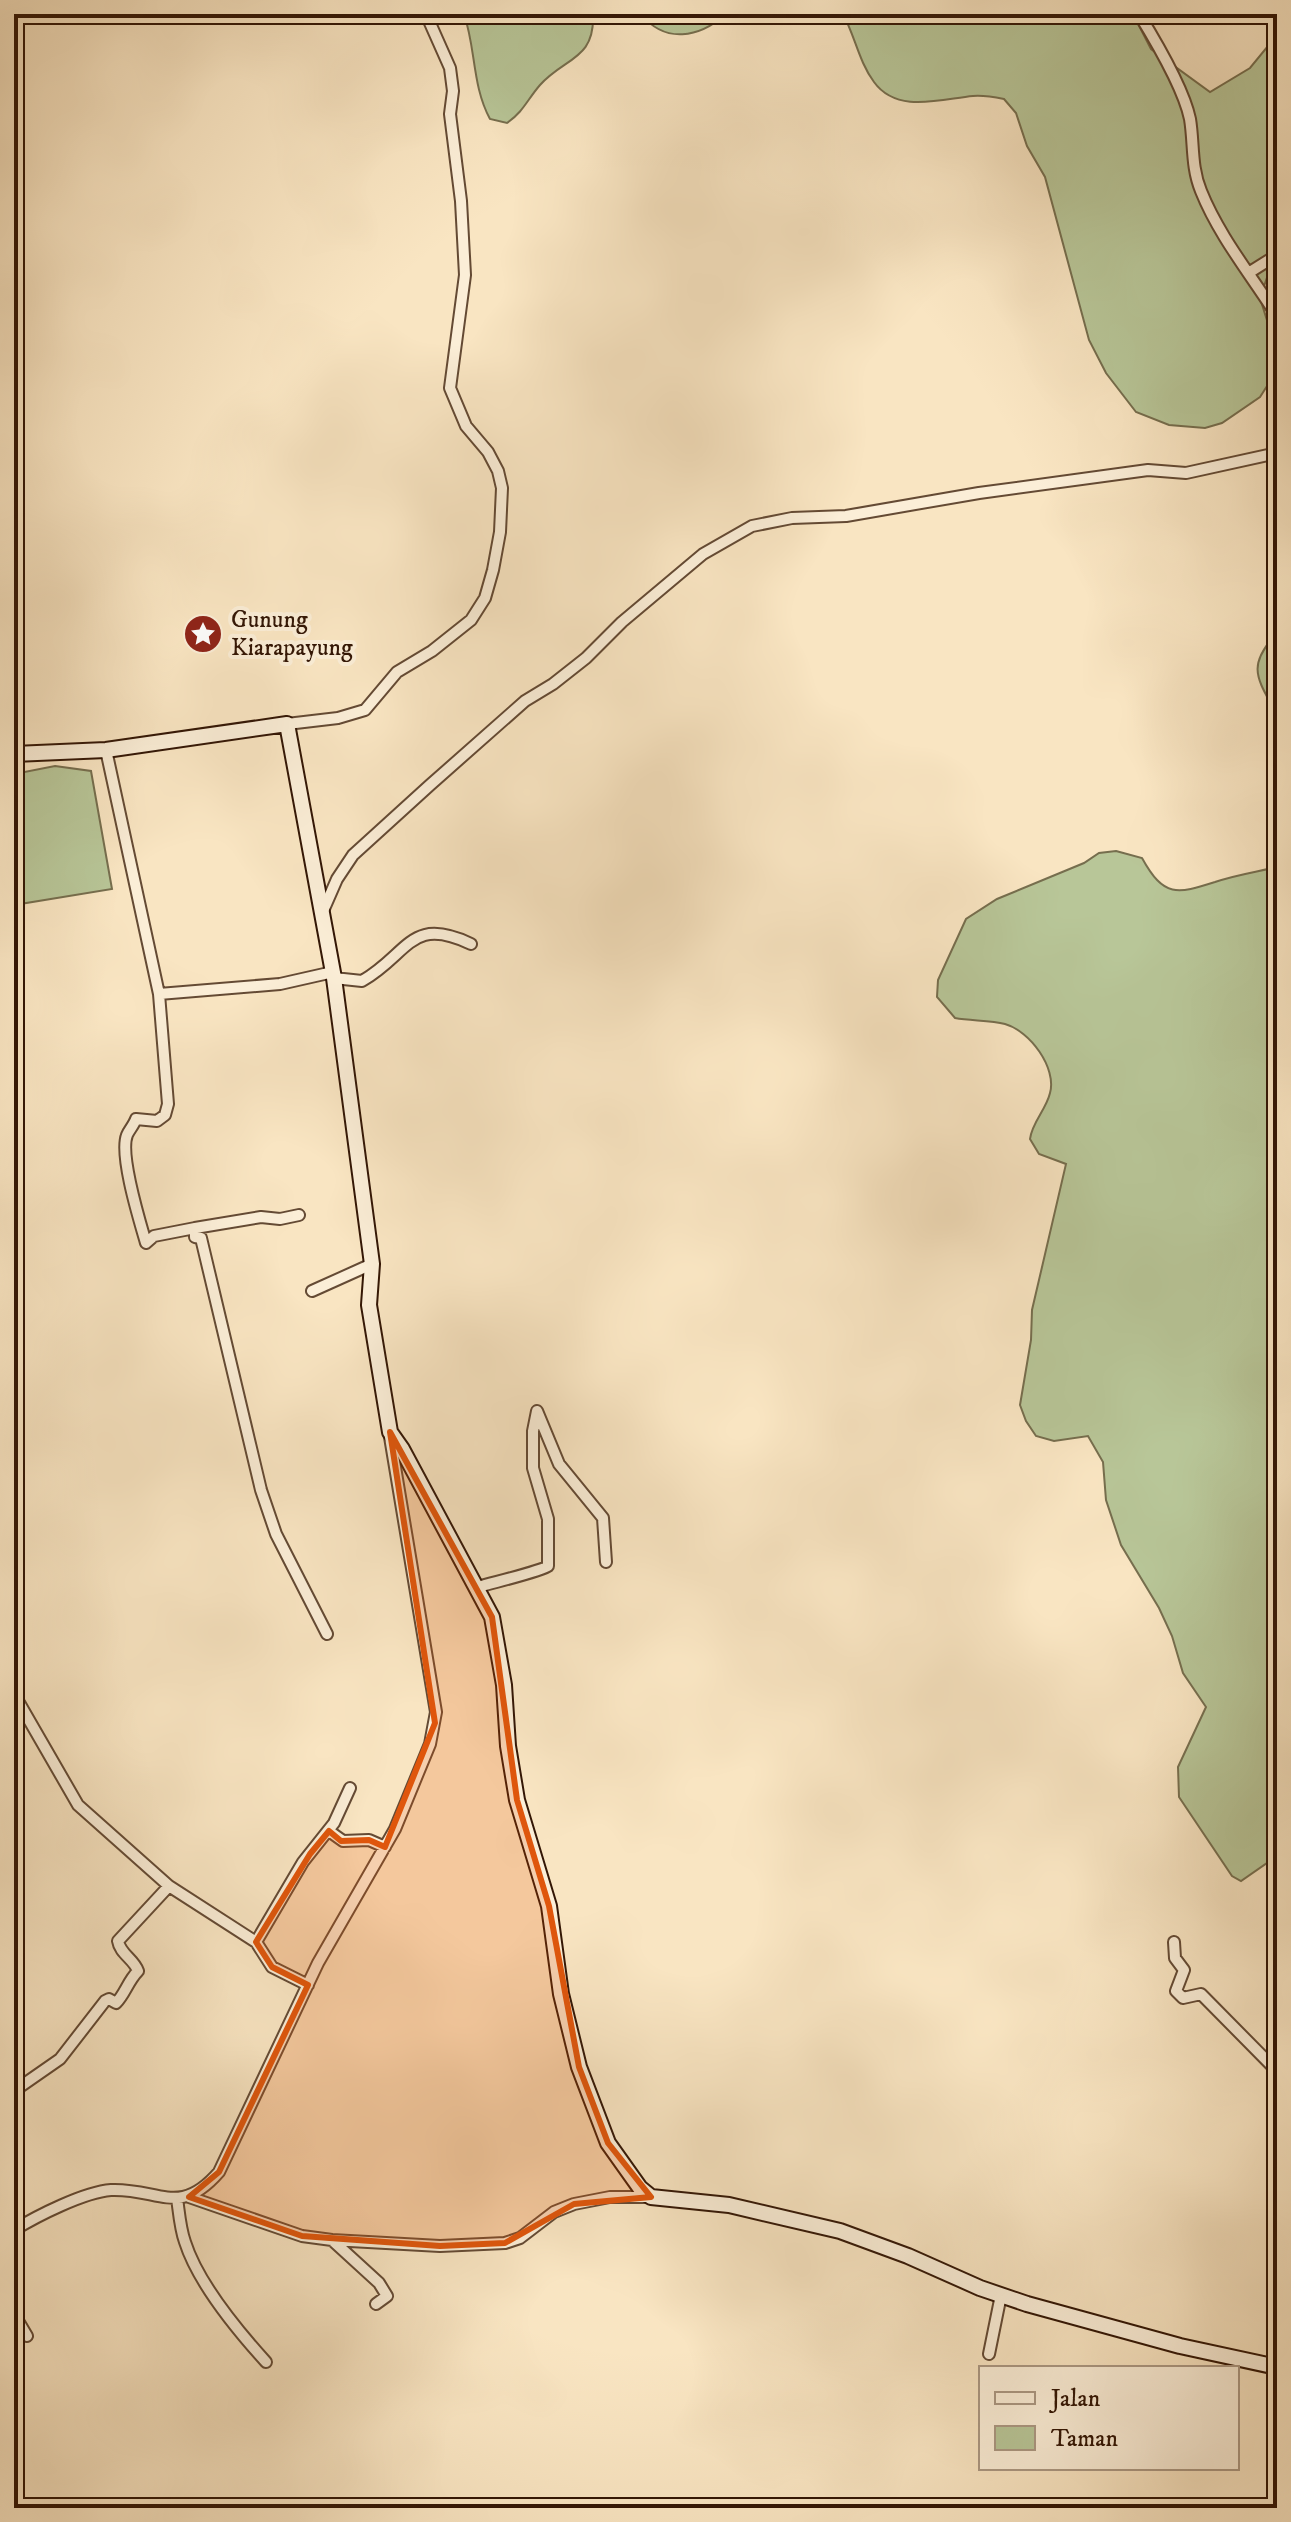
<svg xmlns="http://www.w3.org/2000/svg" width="1291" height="2522" font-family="'IM FELL DW Pica',serif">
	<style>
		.green { fill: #b8c698; stroke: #766e4e; stroke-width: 2 }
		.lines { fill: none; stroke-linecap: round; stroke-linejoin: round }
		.street-casing { stroke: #644a34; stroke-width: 14 }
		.secondary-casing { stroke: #331605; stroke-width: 18 }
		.street { stroke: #fbeed7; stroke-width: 10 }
		.secondary { stroke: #fbeed7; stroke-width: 14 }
		.marked { fill: #df560c; fill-opacity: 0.2; stroke: #df560c; stroke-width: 6; stroke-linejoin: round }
		.labels { text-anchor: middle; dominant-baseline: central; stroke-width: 8; stroke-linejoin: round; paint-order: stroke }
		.poi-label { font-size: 24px; fill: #331605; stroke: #fbeed7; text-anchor: start }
	</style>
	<rect width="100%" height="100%" fill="#f9e5c2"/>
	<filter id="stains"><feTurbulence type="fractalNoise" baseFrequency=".0025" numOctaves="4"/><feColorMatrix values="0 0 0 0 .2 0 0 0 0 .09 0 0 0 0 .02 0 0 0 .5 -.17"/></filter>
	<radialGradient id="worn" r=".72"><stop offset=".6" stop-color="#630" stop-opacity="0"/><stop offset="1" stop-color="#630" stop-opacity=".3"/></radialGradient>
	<!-- green -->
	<path class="green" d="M464,14H593C595,60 565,57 540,85C527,100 524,111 507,123L490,119C472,86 476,49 464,14Z
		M641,14H726C699,38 665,44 641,14Z
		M843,14H1133L1151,49L1210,92L1250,68L1277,35V261L1272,263L1260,298L1271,333L1273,359L1269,383L1260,397L1222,423L1205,428L1169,425L1136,412L1106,373L1089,340L1045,177L1027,146L1016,113L1004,99C994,97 984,95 973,96C941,99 897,114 874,82C859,62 855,36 843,14Z
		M1277,633V715C1258,679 1245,667 1277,633Z
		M55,766L91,771L112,889L14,905V774Z
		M1116,851L1142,858C1164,898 1177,894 1215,882C1235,875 1256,872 1277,867V1856L1241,1881L1232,1876L1179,1797L1178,1767L1206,1707L1183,1673L1172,1636L1159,1608L1121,1545L1106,1500L1103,1462L1088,1436L1054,1441L1036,1436L1026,1421L1020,1405L1031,1340L1032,1310L1066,1164L1039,1154L1030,1139C1032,1122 1046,1110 1050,1093C1057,1068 1030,1031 1005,1024C990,1020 971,1021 955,1018L937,997L938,980L966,919L997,899L1084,863L1099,853Z"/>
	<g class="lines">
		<!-- street casing -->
		<g class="street-casing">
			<path id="street" d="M1139,14C1155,40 1184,90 1190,119C1194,143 1191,167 1201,191C1219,236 1251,275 1277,316
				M1250,272L1277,255
				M287,724L338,718L365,710L397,672L432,651L471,620L485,598L493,570L500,532L502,488L498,471L488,452L466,426L450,388L465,275L461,201L450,114L453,91L450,68L426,14
				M106,750L159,994L168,1104L165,1115L157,1121L136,1119C134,1125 129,1130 127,1135C119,1155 140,1222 146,1243L154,1236L195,1228V1237L201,1238L261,1490L276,1534L327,1634
				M323,911L337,879L353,855L430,785L525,701L553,684L586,658L622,622L703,554L752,526L792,518L846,516L979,493L1148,470L1186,473L1277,453
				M334,978L362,981C409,954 410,915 471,944
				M159,994L280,984L333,972
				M195,1228L261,1217L280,1219L299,1215
				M312,1291L372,1264
				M478,1587C491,1583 542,1571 548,1566V1519L533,1468V1431L537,1411L559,1464L603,1518L606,1562
				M14,1694L78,1805L169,1886L256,1942L272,1967L308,1985
				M329,1831L343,1841L369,1840L385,1847
				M256,1942L303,1862L334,1823L350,1788
				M1174,1942L1175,1958L1184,1970L1176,1991L1183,1998L1201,1994L1277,2071
				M14,2091L60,2059L105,2001L109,1999L116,2003C125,1994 128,1981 138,1971C134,1959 120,1954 118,1941L169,1886
				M189,2197L302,2236L332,2240L440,2246L505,2243L520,2238L554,2212L574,2204L610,2197H651
				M177,2198C179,2212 180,2228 185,2242C198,2283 237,2330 266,2362
				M14,2230C37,2216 84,2192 111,2190C159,2188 179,2218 219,2172L318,1963L395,1829L430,1744L436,1712L390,1437
				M332,2240L379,2283L387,2296L376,2304
				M14,2314L27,2336
				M989,2354L1001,2295"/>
		</g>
		<!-- secondary casing -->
		<g class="secondary-casing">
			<path id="secondary" d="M14,754L106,750L287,724L334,978L372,1264L369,1305L390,1432L402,1449L492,1617L504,1685L508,1746L517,1800L549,1906L561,1994L579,2067L608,2143L640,2188L651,2197L729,2205L840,2231L908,2256L980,2288L1027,2304L1180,2346L1277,2367"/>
		</g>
		<!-- street -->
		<use href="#street" class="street"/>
		<!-- secondary -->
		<use href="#secondary" class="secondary"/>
	</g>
	<!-- marked area -->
	<path class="marked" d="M390,1432L492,1617L517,1800L549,1906L579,2067L608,2143L651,2197L574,2204L505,2243L440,2246L302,2236L189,2197L219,2172L308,1985L272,1967L256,1942L310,1854L329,1831L341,1841L369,1840L385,1847L435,1723Z"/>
	<!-- icons -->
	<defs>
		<g id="sight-disc" transform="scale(2)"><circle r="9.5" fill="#8f2418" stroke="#fbeed7"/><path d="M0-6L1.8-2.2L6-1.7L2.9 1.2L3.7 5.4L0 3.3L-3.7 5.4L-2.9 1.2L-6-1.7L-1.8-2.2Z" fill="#fff"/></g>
	</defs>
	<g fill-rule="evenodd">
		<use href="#sight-disc" x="203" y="634"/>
	</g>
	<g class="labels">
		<!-- poi labels -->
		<g class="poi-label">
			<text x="231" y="620">Gunung<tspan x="231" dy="28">Kiarapayung</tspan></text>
		</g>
	</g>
	<!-- margin -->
	<rect width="1291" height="2522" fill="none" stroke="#f9e5c2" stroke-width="48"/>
	<rect x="16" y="16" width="1259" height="2490" fill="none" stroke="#331605" stroke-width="4"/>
	<rect x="24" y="24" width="1243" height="2474" fill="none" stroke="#331605" stroke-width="2"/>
	<!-- legend -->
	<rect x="979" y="2366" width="260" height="104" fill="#fbeed7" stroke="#ab9883" stroke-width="2"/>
	<rect x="995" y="2392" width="40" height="12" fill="#fbeed7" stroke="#ab9883" stroke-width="2"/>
	<text x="1051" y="2406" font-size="24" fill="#331605">Jalan</text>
	<rect x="995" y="2426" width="40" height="24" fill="#b8c698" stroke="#ab9883" stroke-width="2"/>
	<text x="1051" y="2446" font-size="24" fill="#331605">Taman</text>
	<rect width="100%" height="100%" filter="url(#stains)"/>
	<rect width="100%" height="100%" fill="url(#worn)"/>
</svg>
